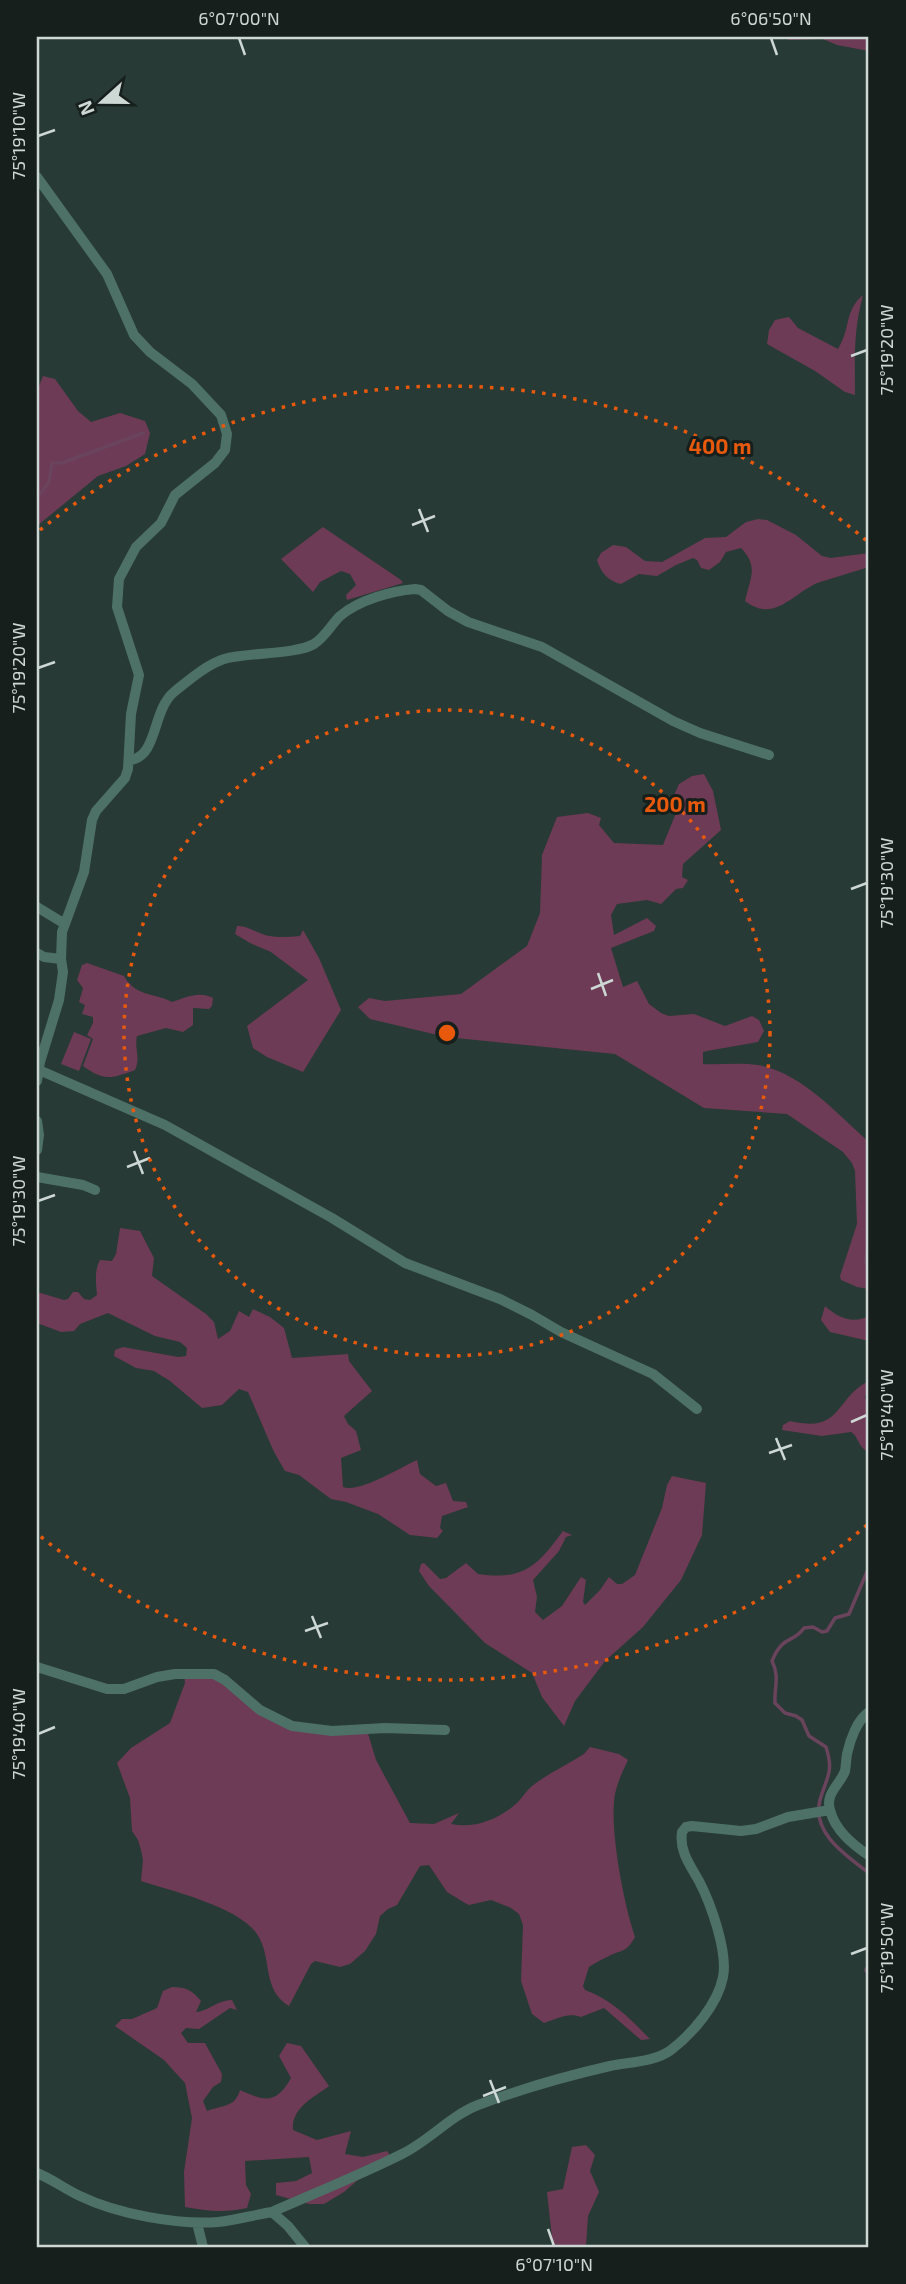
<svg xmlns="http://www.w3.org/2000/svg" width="906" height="2284" font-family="'Exo 2',sans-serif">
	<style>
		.green { fill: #6d3b55 }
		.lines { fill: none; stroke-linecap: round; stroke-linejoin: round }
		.stream { stroke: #6a435c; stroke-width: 3.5 }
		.street { stroke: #4e7167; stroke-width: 10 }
		.ticks { fill: none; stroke: #cdd7d4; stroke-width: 2.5 }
		.ring { fill: none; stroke: #e8590c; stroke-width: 3.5; stroke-dasharray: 3.5 7 }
		.centre { fill: #e8590c; stroke: #171f1d; stroke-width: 3.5 }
		.ring-label { font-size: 21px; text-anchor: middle; font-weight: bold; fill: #e8590c; stroke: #171f1d; stroke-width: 6; stroke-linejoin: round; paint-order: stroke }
		.neatline { fill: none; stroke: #cdd7d4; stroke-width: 2.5 }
		.ticks-label { font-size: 18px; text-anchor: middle; fill: #cdd7d4 }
	</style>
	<rect width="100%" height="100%" fill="#283a35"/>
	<!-- green -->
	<path class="green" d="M781,37H869V51L837,45L823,39L790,40Z
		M863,295C853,333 855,357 855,395L845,392L815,371L767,344L769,330L775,320L789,317L798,328L838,349C851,328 844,311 863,295Z
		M43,376L55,379L78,411L91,422L120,413L145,421L150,433L145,454L126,466L98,476L37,526V391Z
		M758,519L767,520L796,535L822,556L831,558L869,553V567L817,583C791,595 774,623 745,601C750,579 759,566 741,548L726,552L720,562L709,570L701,568L697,560L693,558L676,565L657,576L639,574L621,584C608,581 601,573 597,560L601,553L613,545L626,547L645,561L662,562L705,538L726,537L746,522Z
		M323,527L401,580L403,583L347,600L346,595L356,585L350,574L341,571L320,582L313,592L281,559Z
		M704,774L713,791L721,830L683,864L682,877L688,880L683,888L676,889L661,904L647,900L617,904L611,915L614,935L647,918L656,926L654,931L611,948L623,987L637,981L649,1004L661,1013L669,1016L694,1014L725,1026L752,1016L759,1020L764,1031L758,1042L707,1051L703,1052V1064C721,1065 740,1062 758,1065C802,1073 837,1114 869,1142V1289L857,1287L841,1280L840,1276L857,1224L855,1171L852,1163L843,1152L787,1114L704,1108L615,1054L446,1037L370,1019L358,1007L369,998L385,1001L461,994L527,946L540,913L542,855L557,817L588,813L601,818L599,825L614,843L663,845L676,813L672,800L679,784L692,776Z
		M237,926C248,926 255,932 265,935C277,938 288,937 300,936L303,930L319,958L341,1010L303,1072L267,1057L253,1048L247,1026L308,980L271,952L250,943L235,934Z
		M87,963L124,976C136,997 152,992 172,1002C187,997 199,991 213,998L212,1006L209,1009L193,1008V1025L183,1032L166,1028L137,1036C134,1048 141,1057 135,1070C111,1079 104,1081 83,1066L93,1039L87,1035L93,1023V1017L82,1014L85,1005L79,1002L83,988L77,980L82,965Z
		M74,1032L91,1039L79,1071L61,1064Z
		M120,1228L140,1231L154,1258L152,1276L206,1314L214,1322L218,1339L230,1331L239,1311L249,1317L253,1309L270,1317L284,1328L292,1358L348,1354L349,1361L372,1391L344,1416L348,1424L356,1431L361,1450L341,1458L343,1487C360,1493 399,1468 417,1460L420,1474L436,1486L446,1483L453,1501L466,1502L468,1507L442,1516L440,1528L443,1531L437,1538L410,1535L378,1514L346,1502L331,1499L299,1475L285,1471L274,1452L248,1392L239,1389L222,1405L202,1408L170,1381L154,1371L136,1368L114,1356L115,1350L123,1347L178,1357L186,1356L187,1348L180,1342L155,1336L108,1313L80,1324L74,1331L61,1332L37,1323V1292L64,1300L68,1299L73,1292H78L84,1299L90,1300L97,1295C96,1283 94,1271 100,1260L112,1261L116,1254Z
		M825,1306C838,1318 853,1324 869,1316V1341L830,1332L821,1320Z
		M869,1381V1392L865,1396L869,1419L868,1449L865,1450C858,1445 858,1436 851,1432L822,1436L782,1430L783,1425L790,1421C843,1434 834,1398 869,1381Z
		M672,1476L706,1483L702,1535L681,1580L643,1627L605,1661L575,1701L564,1726L542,1697L532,1673L485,1643L429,1586L419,1571L421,1564L424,1563L440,1579L446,1578L466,1563L478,1574C524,1581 538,1565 563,1531L572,1535L566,1537L559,1551L533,1580L537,1597L535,1612L543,1620L562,1606L581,1577L586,1580L583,1602L585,1605L600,1590L609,1577L617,1584H622L635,1575L662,1508L667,1485Z
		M216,1671L263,1709L312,1729L366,1727L376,1760L410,1823L434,1824L459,1813L451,1824C475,1829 499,1819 517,1803C522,1798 526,1791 532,1786C547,1774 567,1765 584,1754L590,1747L619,1754L628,1760C622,1773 615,1787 614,1802C611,1837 624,1904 635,1937C626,1953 623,1949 609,1956C602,1959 595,1963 589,1967L583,1986L585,1990C613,2000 630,2019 650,2039L641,2040L604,2008L581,2017C569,2012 556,2019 544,2023L532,2014L521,1981L523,1925L519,1914L511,1908L491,1900L469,1905L465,1903L447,1892L429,1865L420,1866L397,1905L388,1909L380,1916L376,1934L365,1951L350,1964L340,1967L315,1961L311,1964L289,2006C261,1989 273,1958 257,1934C239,1907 172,1891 141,1881L143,1860L141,1850L138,1840L132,1831L130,1798L117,1763L131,1748L170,1723L185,1683L184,1672Z
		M172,1987C186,1987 192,1990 201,2001L196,2012C210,2011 214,2001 232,2000L237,2010L230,2008L199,2029L186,2028L181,2033L188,2043H205L222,2074L221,2082L213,2087L203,2101L207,2111C222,2105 235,2108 240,2090C264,2101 276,2105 291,2078L279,2056L287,2043L301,2046L329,2086C313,2098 291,2108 293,2130L317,2140L351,2131L345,2154L363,2157L387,2151L394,2161L360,2178L344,2192L324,2204H309L276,2195V2183L296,2181L312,2173L309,2157L245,2161L246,2185L251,2194L247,2208C225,2213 206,2211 185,2207L184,2172L192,2118L185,2083L164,2060L115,2026L122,2019H132L157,2008L163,1991Z
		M586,2145L595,2155L590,2171L599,2192L588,2216L586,2247H553L547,2192L563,2189L572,2147Z"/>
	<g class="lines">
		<!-- stream -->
		<path class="stream" d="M37,498L49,482L52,463H62L143,433
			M869,1243L865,1260L869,1270
			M869,1567L849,1614L835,1618L827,1631L822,1632L813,1627L804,1628C793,1644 783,1634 772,1661C780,1677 774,1687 775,1703L785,1713L796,1716L802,1720L809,1736L826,1747C834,1772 827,1776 820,1800C811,1833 847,1856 869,1873
			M869,1900V1917
			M869,1964L866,1970L869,1975"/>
		<!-- street -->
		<path class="street" d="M37,177L107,274L134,335L150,352L192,384L221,415L227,434L225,450L215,463L175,495L161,523L136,547L119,579L117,607L139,675L131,714L128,769L125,778L96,811L92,820L84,872L62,932L61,959L63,972L59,1000L40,1062L37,1081
			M130,760C158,757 152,710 174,692C189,680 206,665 224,659C249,652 294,655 314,644C325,637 331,625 340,616C359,600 391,591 415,589L421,590L448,611L468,622L542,647L673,721L700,733L769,755
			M37,907L65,924
			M37,953L44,957L61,959
			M39,1070L165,1125L332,1218L405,1263L500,1299L532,1315L561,1332L653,1374L697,1409
			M37,1121L39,1135L37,1150
			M37,1177L83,1185L95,1190
			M37,1667L107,1689H124L157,1677L175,1674H214L225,1680L260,1710L292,1726L332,1731L385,1728L445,1730
			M868,1855C852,1844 835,1830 830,1810C825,1793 840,1785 845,1771C846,1766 846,1760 847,1754C850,1740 857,1720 869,1712
			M37,2173C52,2179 65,2189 80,2196C117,2214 177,2225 218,2222C236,2220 254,2215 272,2212L288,2226L305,2247
			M272,2212C315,2193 360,2175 402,2154C429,2141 450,2116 478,2105C521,2089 566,2076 610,2066C629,2062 655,2062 671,2050C692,2034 718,2004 723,1977C728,1952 711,1904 699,1881C690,1865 679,1851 682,1832L686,1827L692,1826L741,1831L756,1829L788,1817L830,1810
			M197,2223L203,2247"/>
	</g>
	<!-- ticks -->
	<path class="ticks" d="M239,38L245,55M771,38L777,55M38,136L55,130M851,356L867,350M419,509L428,532M412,525L435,516M38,668L55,662M851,889L867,883M598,973L606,996M591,989L613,980M134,1151L143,1174M127,1167L150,1158M38,1201L55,1195M851,1422L867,1415M776,1438L785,1460M769,1453L792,1445M312,1616L321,1638M305,1631L328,1623M38,1734L55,1727M851,1954L867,1948M490,2080L499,2103M483,2096L506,2087M548,2229L554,2246"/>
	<!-- distance rings -->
	<g class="ring">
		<circle cx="447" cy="1033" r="323"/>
		<path d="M867 1525A647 647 0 0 1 40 1536M40 530A647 647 0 0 1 867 541"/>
	</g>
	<circle cx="447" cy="1033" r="10" class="centre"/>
	<g class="ring-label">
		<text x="720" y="454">400 m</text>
		<text x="675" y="812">200 m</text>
	</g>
	<!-- border -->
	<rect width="906" height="2284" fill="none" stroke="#171f1d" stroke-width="77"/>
	<!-- north arrow -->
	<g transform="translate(102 102) rotate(249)" stroke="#171f1d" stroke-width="5" paint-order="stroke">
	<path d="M0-5L12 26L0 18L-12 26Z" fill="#cdd7d4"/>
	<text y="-10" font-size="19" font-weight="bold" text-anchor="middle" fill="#cdd7d4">N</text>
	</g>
	<rect x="38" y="38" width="829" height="2208" class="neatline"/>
	<g class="ticks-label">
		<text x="239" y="25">6°07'00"N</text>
		<text x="771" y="25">6°06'50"N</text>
		<text transform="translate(19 136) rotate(-90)" y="6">75°19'10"W</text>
		<text transform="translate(887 350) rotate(-90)" y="6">75°19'20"W</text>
		<text transform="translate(19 668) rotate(-90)" y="6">75°19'20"W</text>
		<text transform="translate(887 883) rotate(-90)" y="6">75°19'30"W</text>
		<text transform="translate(19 1201) rotate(-90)" y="6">75°19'30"W</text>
		<text transform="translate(887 1415) rotate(-90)" y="6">75°19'40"W</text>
		<text transform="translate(19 1734) rotate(-90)" y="6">75°19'40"W</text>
		<text transform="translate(887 1948) rotate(-90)" y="6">75°19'50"W</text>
		<text x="554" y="2271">6°07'10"N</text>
	</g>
</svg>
